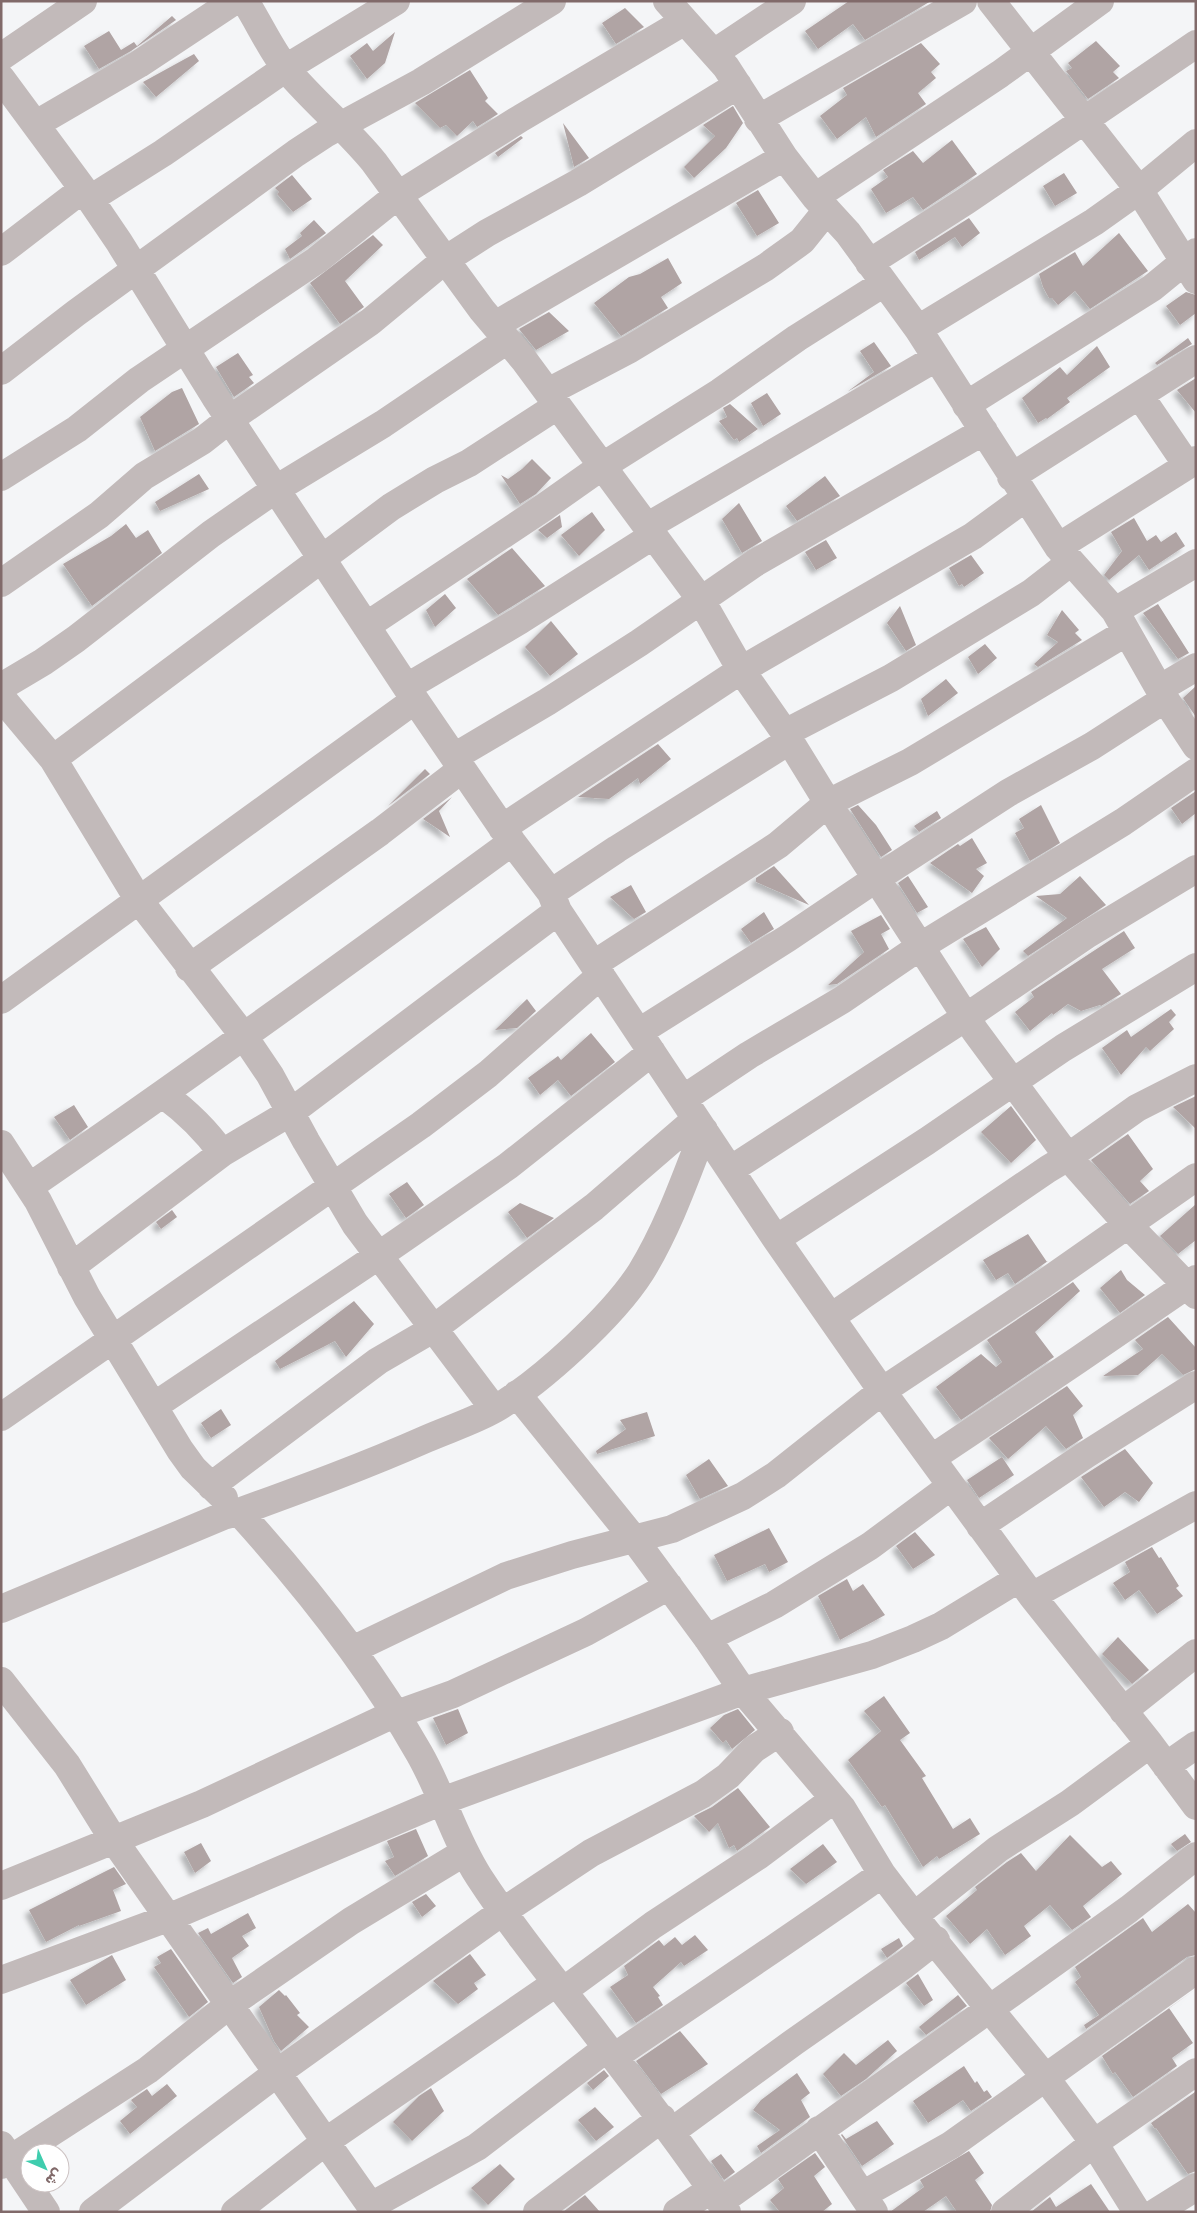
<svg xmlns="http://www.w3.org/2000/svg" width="1197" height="2213" font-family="Rubik,'Noto Naskh Arabic',sans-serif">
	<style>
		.building { fill: #b0a4a4; filter: url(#shadow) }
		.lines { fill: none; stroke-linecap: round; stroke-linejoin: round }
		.minor { stroke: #c2baba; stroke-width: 28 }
	</style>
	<defs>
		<filter id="shadow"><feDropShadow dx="-4.5" dy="4.5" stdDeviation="2.5" flood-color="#0004"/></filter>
	</defs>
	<rect width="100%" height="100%" fill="#f4f5f7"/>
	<!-- building -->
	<path class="building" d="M849,1H931L865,40L853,24L818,49L805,31Z
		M625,8L644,27L616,44L602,23Z
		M172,16L176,20L131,51L99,69L84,46L109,31L121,50L134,42L137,46Z
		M395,32L385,63L367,79L350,56L367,43L373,51Z
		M1096,41L1120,66L1113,72L1119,78L1088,99L1066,71L1072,68L1068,63Z
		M921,43L940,64L931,72L936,78L918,93L926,104L876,137L866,117L837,139L820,116L847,95L843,88Z
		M194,54L199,61L156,97L143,82Z
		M470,70L488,98L485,101L498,114L477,127L473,121L457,136L446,125L440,128L415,103Z
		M733,106L743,123L726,148L694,178L684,167L715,136L703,125Z
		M563,123L589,158L574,167Z
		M521,136L523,138L498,157L495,153Z
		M952,140L977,174L923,210L913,197L886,213L871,189L888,177L883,170L913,151L923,163Z
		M1064,173L1077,193L1055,206L1043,186Z
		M292,175L312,199L293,212L277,194L279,192L275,188Z
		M758,190L779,223L757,236L736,203Z
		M969,218L980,233L962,247L955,237L919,260L915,252Z
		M314,220L326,233L290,259L285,249L302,236L300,233Z
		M1119,233L1148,271L1090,309L1075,291L1058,305L1052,298H1049L1043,287L1039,274L1075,252L1083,266Z
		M373,235L383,245L345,281L364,307L340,324L310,283Z
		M668,258L682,283L661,297L668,308L621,336L594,303L629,277L640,274Z
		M1186,292L1196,295V313L1180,325L1166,306Z
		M549,312L569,331L536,350L519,329Z
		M1188,338L1192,344L1157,365L1155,363Z
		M874,342L891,366L847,392L874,372L860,351Z
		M1097,346L1110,367L1067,398L1070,402L1047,419L1046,418L1038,423L1022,398L1060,367L1067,375Z
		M238,353L253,375L249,377L254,383L234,397L216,367Z
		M1196,378V413L1177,390Z
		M182,388L199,424L155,451L140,417L172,392Z
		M767,393L781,414L763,426L751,403Z
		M730,404L758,429L739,442L737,438L734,440L719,421L727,417L723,408Z
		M532,459L551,478L536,494L520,504L501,475L508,479L522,469Z
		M199,474L209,489L160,511L155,502Z
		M825,476L840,496L797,521L786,506Z
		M739,503L762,541L742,553L722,519Z
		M592,512L605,530L579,556L561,535Z
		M560,515L562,527L547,538L538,530Z
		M1134,518L1147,541L1156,535L1161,542L1176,532L1185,546L1149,570L1139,555L1109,580L1104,575L1122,551L1111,532Z
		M126,524L136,538L148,530L162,553L92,606L63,564L111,536Z
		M826,540L837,558L816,570L805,552Z
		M512,548L545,586L498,615L467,579Z
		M971,555L984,573L964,587L962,584L959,586L949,568Z
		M445,594L456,608L435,627L426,610Z
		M1158,604L1189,653L1178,659L1143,613Z
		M900,606L916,645L906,651L887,623Z
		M1062,610L1079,630L1075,633L1082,640L1038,667L1034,664L1058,642L1047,635Z
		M551,621L578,654L550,676L525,647Z
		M985,644L997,658L978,674L968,657Z
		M946,679L958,693L928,716L921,699Z
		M1196,686V717L1183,698Z
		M658,744L671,759L640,784L638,778L609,799L578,797Z
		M425,769L430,774L388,806Z
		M1196,791V813L1182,824L1171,808Z
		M452,797L439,811L450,837L423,819Z
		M858,805L876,825L892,850L881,857L850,809Z
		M1041,805L1060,843L1030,861L1015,833L1024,828L1019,819Z
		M937,811L941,818L919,832L914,826Z
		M972,838L987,863L976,869L984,876L972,893L930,863L958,844L960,846Z
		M774,866L809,905L756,882V878Z
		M908,876L928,907L917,913L898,883Z
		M1080,876L1106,905L1028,956L1023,951L1067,918L1036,896L1060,894Z
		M631,885L646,912L634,919L610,897Z
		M764,912L774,929L751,943L741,929Z
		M881,915L890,929L881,934L889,949L837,984L828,985L864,952L851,931Z
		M986,927L1000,949L982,967L963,939Z
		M1124,931L1135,948L1102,969L1121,994L1101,1006L1100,1005L1081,1011L1068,1004L1053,1015L1052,1013L1030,1031L1015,1012L1034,997L1031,992Z
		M527,999L536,1011L517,1028L495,1030Z
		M1171,1009L1176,1015L1169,1022L1174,1029L1150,1051L1146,1047L1121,1075L1102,1048L1127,1030L1131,1037Z
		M591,1033L615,1062L571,1096L558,1080L540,1095L528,1078L558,1056L561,1060Z
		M1196,1096V1129L1173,1107Z
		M74,1105L88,1127L70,1140L54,1117Z
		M1011,1106L1036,1140L1011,1163L981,1132Z
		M1128,1134L1153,1169L1140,1181L1149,1191L1130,1204L1091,1160Z
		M407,1182L424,1205L406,1218L389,1194Z
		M520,1203L554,1218L527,1238L508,1212Z
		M1196,1204V1240L1178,1254L1160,1236Z
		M172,1210L177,1217L161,1229L156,1222Z
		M1028,1234L1047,1262L1048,1261L1015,1284L1008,1273L996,1280L983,1260Z
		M1121,1270L1127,1280L1145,1295L1120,1313L1100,1288Z
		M1073,1282L1080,1291L1035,1332L1054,1357L961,1420L936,1387L981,1354L996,1367L1002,1362L987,1340Z
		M354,1301L374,1324L346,1357L335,1341L280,1369L275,1361Z
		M1168,1317L1196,1348V1369L1183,1375L1162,1354L1138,1375L1103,1376L1143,1349L1135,1340Z
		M1067,1386L1083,1406L1073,1415L1083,1438L1066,1449L1046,1426L1008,1459L989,1438Z
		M221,1409L231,1425L211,1438L201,1423Z
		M647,1412L655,1436L597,1454L596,1451L626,1429L620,1420Z
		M1125,1449L1153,1483L1139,1502L1125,1492L1104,1507L1081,1477Z
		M1002,1457L1014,1475L979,1498L967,1480Z
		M709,1459L728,1486L700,1499L686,1475Z
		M769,1528L788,1562L769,1572L765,1564L727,1581L714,1555Z
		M915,1532L935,1555L913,1569L896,1546Z
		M1152,1547L1159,1558L1161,1557L1179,1586L1176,1588L1183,1596L1157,1614L1139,1590L1125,1600L1113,1583L1130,1572L1125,1562Z
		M847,1579L853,1591L863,1584L885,1615L840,1640L818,1596Z
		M1118,1637L1149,1670L1132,1684L1102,1654Z
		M884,1696L910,1733L900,1740L926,1776L922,1778L953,1829L970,1818L980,1834L939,1859L937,1856L923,1867L885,1805L882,1807L848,1760L881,1731L864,1711Z
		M458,1709L468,1733L446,1745L433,1718Z
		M738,1709L755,1730L732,1749L726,1740L723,1743L710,1728L724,1715Z
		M738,1788L770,1827L737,1851L734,1845L729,1848L718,1823L709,1832L694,1816L712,1807Z
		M416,1829L428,1856L395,1876L385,1861L394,1857L387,1841Z
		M1185,1834L1191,1842L1177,1851L1171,1844Z
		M1070,1835L1102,1867L1111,1861L1122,1874L1083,1906L1091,1917L1072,1930L1050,1905L1024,1926L1031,1936L1005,1955L987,1929L970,1944L946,1916L977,1890L975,1887L1007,1862L1021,1853L1036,1871Z
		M201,1843L211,1861L195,1873L184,1852Z
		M823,1844L837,1862L806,1884L790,1869Z
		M114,1867L126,1884L113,1890L121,1911L79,1926V1925L46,1942L29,1910Z
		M426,1894L436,1906L422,1917L412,1902Z
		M1188,1904L1196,1913V1955L1187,1957L1086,2029L1084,2025L1099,2015L1075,1982L1081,1977L1075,1967L1143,1918L1152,1932Z
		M248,1913L256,1928L242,1936L249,1946L232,1958L242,1977L233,1983L198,1933L208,1928L211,1934Z
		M695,1935L708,1950L684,1966L681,1962L653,1987L660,1996L658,1997L663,2005L636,2023L610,1987L628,1975L624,1966L659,1940L664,1946L675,1937L682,1945Z
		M899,1938L903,1946L887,1958L881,1949Z
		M171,1949L208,2002L189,2017L154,1967L161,1963L157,1957Z
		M470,1954L486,1975L474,1983L478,1989L458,2004L433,1981Z
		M112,1955L126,1980L86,2005L70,1980Z
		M918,1974L933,2000L924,2006L906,1983Z
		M1196,1989L1169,2008L1193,2043L1172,2058L1177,2066L1133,2097L1115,2072L1113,2074L1102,2056Z
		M279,1990L285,1996L286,1995L300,2013L297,2015L309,2027L281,2051L274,2041L259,2007Z
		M958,1995L967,2006L926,2035L919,2027Z
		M680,2031L708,2064L661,2094L636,2061Z
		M888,2040L897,2051L866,2079L841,2096L823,2074L844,2053L856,2065Z
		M964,2066L975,2083L977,2081L984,2092L987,2090L992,2097L971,2111L963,2100L928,2123L913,2101Z
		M604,2070L609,2076L593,2090L587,2083Z
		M797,2073L810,2093L801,2100L810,2117L761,2153L757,2146L780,2130L753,2110L761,2100Z
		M167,2084L177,2096L130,2134L120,2121L137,2107L131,2100L147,2089L152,2096Z
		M431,2088L444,2111L412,2141L393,2122L419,2096Z
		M1195,2092L1196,2171L1188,2174L1156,2128L1155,2129L1151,2123Z
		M595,2107L614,2127L596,2141L578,2120Z
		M877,2121L894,2144L862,2166L841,2135L842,2134L846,2139Z
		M969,2151L984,2173L975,2180L992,2205L990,2212H957L946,2196L923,2212H890L924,2187L920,2180Z
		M815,2153L825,2167L814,2176L832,2204L822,2212H780L770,2200L784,2188L778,2179Z
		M721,2154L735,2172L724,2180L711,2161Z
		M500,2164L515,2179L488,2205L471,2188Z
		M1091,2184L1110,2212H1031L1050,2197L1056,2207Z
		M585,2195L600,2212H563Z"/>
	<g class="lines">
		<!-- minor -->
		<path class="minor" d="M245,1C259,23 271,50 287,70C314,102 347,129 374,162L482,310L524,360L701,600L741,670L785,733L841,824L975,1031L1068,1157L1128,1225L1196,1295
			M667,1L726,67L784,157L815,197L848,233L918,329L1058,547L1115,611L1165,699L1196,746
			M991,1L1139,190L1196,280
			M714,53L792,1
			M1,57L83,1
			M1,78L83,189L119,242L215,397L415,700L512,842L551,893L558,911L776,1239L882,1391L1032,1596L1150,1744L1196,1806
			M758,119L963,1
			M36,124L139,64L234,1
			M815,197L1000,74L1100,1
			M90,199L163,153L286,68L396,1
			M1,252L83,189
			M869,263L966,201L1196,44
			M495,325L784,157
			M918,329L1094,222L1139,190L1196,143
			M1,371L76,313L296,153L325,134L421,82L552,1
			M548,392L630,349L766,267L802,241L827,210
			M1140,396L1187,465
			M966,405L1152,288L1196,252
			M1,477L77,429L139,380L317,260L398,195L521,118L685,21
			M1011,477L1196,359
			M648,526L936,358
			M1058,547L1196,460
			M1,583L99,515L144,476L202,441L230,419L370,322L445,260L487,233L578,183L738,85
			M1115,611L1196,563
			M366,626L543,508L601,467L720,392L797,338L884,283
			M1,687L43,662L76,639L211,534L276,489L383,424L507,340
			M407,687L519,621L654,535
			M1159,689L1196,667
			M1,697L53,759L138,899L243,1035L270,1075L306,1141L355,1224L494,1409
			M785,733L891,678L1031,593L1071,562
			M454,757L547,702L639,643L755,563L984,431
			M53,759L391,507L435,480L469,463L557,406
			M502,828L741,670L973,536L1025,498
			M551,893L617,849L789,741
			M594,964L778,845L828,803L910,762L1127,632
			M189,968L380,832L462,769
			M1,1000L415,700
			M639,1032L788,938L877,878L1008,793L1092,746L1165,699
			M683,1099L749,1055L842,1000L921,946L1123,822L1196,772
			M704,1130C685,1179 668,1228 641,1272C613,1316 541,1382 495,1409C474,1421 449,1429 426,1439C365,1466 302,1489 239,1512C307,1587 369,1665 419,1753C442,1793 454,1838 479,1877C511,1926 548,1972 584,2018C633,2082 682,2145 727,2212
			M1,1144L38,1201L87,1297L180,1450L193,1468L224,1498
			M222,1153L291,1112L558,911
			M730,1170L966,1017L1088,934L1196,869
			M29,1187C192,1075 352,959 512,842
			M776,1239L927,1141L1063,1048L1196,967
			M71,1267L222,1153C205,1129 187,1112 164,1095
			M831,1317L1048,1169L1068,1157L1137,1108L1196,1078
			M517,1394L634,1539L707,1638L743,1691L842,1808L882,1874L914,1916L1045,2077L1094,2143L1137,2212
			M154,1406L378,1256L508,1166L652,1052
			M1,1417L421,1125L488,1074L601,975
			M932,1458L1078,1360L1196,1279
			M211,1486L378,1361L433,1329L594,1207L696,1119
			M980,1526L1087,1454L1196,1385
			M1032,1596L1196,1505
			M1,1609L223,1516L239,1512
			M707,1638L774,1605L870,1546L951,1486
			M354,1649L506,1576L572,1555L672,1529L743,1496L776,1475L882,1391L1043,1284L1196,1177
			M1,1681L67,1765L113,1839L375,2212
			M1123,1711L1196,1653
			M1166,1766L1196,1745
			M1,1886L202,1804L383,1719L453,1694L586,1632L669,1586
			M914,1916L998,1849L1070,1803L1150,1744
			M1,1980L168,1918L442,1801L743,1691L872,1655L913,1639L941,1626L1018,1579
			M563,1991L653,1925L758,1856L834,1799
			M614,2057C703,1996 794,1936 882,1874
			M819,2130L874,2212
			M671,2132L794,2042L904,1965L936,1940
			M1,2145L46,2212
			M1,2165L148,2070L229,2005L351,1921L465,1852
			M864,2194L951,2145L1196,1970
			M720,2202L1129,1909L1196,1856
			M371,2206L477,2147L607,2048
			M93,2212L277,2073L502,1912L591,1853L703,1794L728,1776L754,1749L780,1732
			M235,2212L325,2142L556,1983
			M537,2212L662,2118
			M677,2212L712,2189
			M1005,2212L1094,2143L1196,2072
			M1156,2212L1196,2187"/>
	</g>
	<!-- border -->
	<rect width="1197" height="2213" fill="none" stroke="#816a6a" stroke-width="5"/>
	<!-- north arrow -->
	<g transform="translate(45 2168) rotate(135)"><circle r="24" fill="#ffffff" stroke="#cdc3c3"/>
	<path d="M0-4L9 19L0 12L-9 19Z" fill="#3fcdae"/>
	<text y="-8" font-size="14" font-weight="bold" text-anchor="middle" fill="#816a6a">ش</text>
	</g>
</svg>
